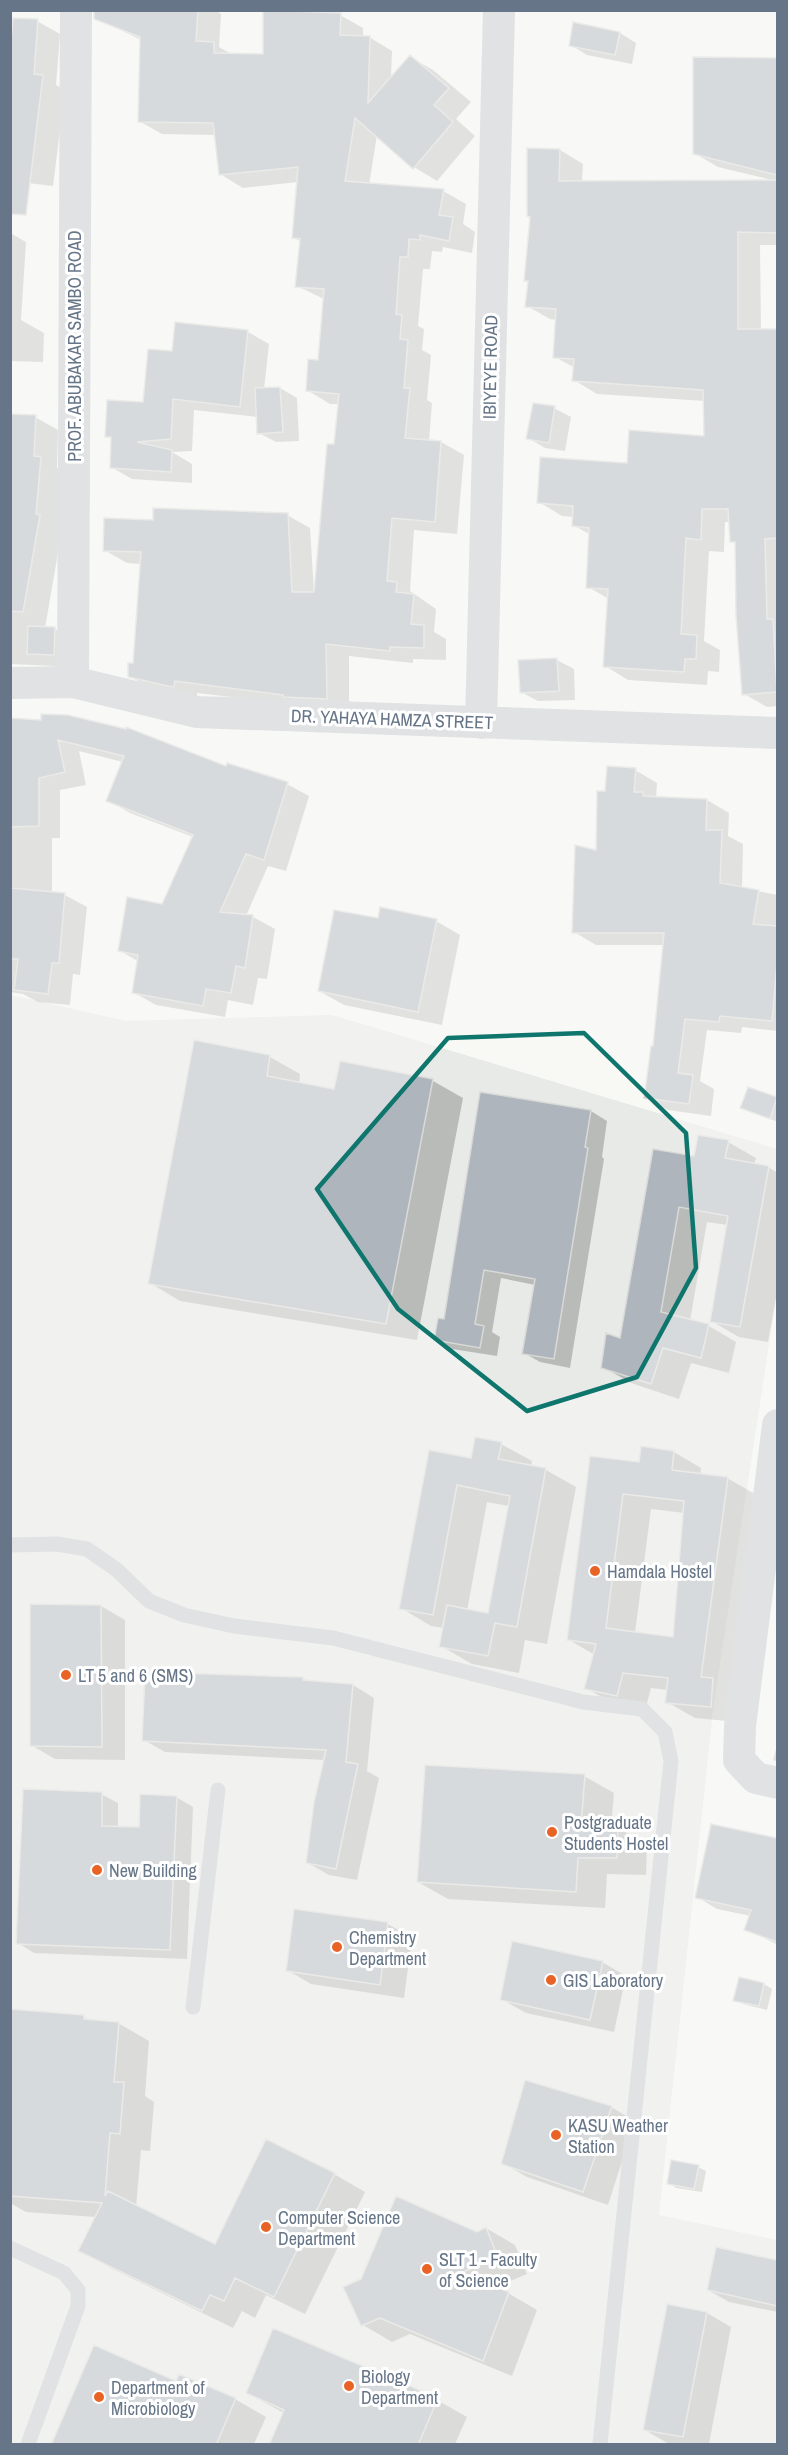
<svg xmlns="http://www.w3.org/2000/svg" width="788" height="2455" font-family="'Archivo Narrow',sans-serif">
	<style>
		.built { fill: #e8eae8 }
		.shadow { fill: #0003; fill-rule: evenodd }
		.building { fill: #aeb5bc; stroke: #d9dad7; stroke-width: 1.5; fill-rule: evenodd }
		.lines { fill: none; stroke-linecap: round; stroke-linejoin: round }
		.service { stroke: #c5c8cc; stroke-width: 15 }
		.minor { stroke: #c5c8cc; stroke-width: 32 }
		.marked { fill: none; stroke: #0f766e; stroke-width: 4.5; stroke-linejoin: round }
		.poi-dot { fill: #e86325; stroke: #fff; stroke-width: 2 }
		.labels { text-anchor: middle; dominant-baseline: central; stroke-width: 6; stroke-linejoin: round; paint-order: stroke }
		.street-label { font-size: 18px; fill: #667587; stroke: #fff }
		.poi-label { font-size: 18px; fill: #667587; stroke: #fff; text-anchor: start }
	</style>
	<rect width="100%" height="100%" fill="#f8f8f5"/>
	<!-- built -->
	<path class="built" d="M11,995L126,1021L332,1015L777,1149V1292L713,1710L659,2215L777,2240V2444H11Z"/>
	<!-- shadow -->
	<path class="shadow" d="M114,10H215L221,14L219,47L233,55H265V10H309V15H340L363,28V37H369L392,51L391,78L410,57L433,70L471,102L456,119L475,136L437,181L414,167L377,135L369,185L443,191L466,204L463,224L475,232L472,253L443,247L442,252L432,251L430,269H423L418,326L424,329L422,350L431,355L427,400L432,403L429,441L441,442L464,455L457,534L414,530L410,591L436,609L434,632L446,639V660L413,659V663L349,656V711L197,693V699L152,689L129,676L134,664L141,564L127,563L104,550L154,522L287,515L310,528L314,592H316L340,404H330L307,390L319,362L324,299L297,286L301,242L294,238L298,182L243,188L220,174L216,135L162,134L139,121L141,40L109,24Z
		M37,21L60,34L56,85L65,90L53,186L10,181Z
		M620,33L636,43L632,64L587,55L571,45Z
		M709,59L778,60V245H760L761,331H778V706L767,707L744,694L736,544L732,541L730,522H725L724,552L709,551L704,641L720,650L719,672L708,671L707,685L628,680L605,666L609,599L588,587L591,535L573,525L574,517L562,516L539,502L706,437L705,401L597,394L574,380L575,368L555,357L557,320L550,319L527,306L560,150L583,164L582,183L772,180L718,167L694,153Z
		M10,233L26,242L21,320L44,333L43,362L10,361Z
		M177,324L248,332L269,344L264,389L280,388L297,398L299,441L276,442L259,433L258,417L194,410L192,451L172,452L192,464V483L132,479L111,467L113,439L107,436L145,403L174,353Z
		M554,408L571,417L565,451L545,448L528,438Z
		M10,416L35,417L58,430L57,468L63,471L62,530L45,628L55,629L78,642L77,667L10,664Z
		M557,660L574,669L575,700L538,701L521,692Z
		M10,719L227,768L287,784L309,796L286,871L268,866L246,916L253,917L275,929L267,979L258,978L253,1005L228,1000L225,1017L156,1005L133,992L139,962L119,950L163,905L193,837L130,813L108,800L123,762L79,751L86,785L60,790V838H52V893L65,895L87,907L80,975L73,974L70,1005L38,1002L23,994L10,992Z
		M635,770L657,783L656,798L707,800L729,813L728,836L743,844L742,888L778,895V1031L742,1027L741,1033L707,1030L700,1081L714,1089L711,1116L668,1110L646,1098L654,1048L664,945H596L574,932L598,852L606,793Z
		M436,921L460,935L442,1025L344,1005L319,991Z
		M195,1042L270,1057L300,1074L299,1084L336,1091L433,1081L463,1098L417,1340L180,1301L150,1283Z
		M749,1088L778,1099V1122L742,1108Z
		M591,1111L607,1121L602,1157L604,1159L570,1368L540,1362L524,1353L535,1285L501,1278L492,1332L500,1337L497,1356L452,1349L436,1339L445,1321Z
		M728,1142L756,1158L754,1165L768,1167L778,1173V1287L768,1342L739,1337L711,1321L728,1225L707,1222L690,1321L709,1326L736,1342L729,1373L691,1363L679,1399L631,1383L603,1367L622,1341L695,1158Z
		M501,1444L532,1461L531,1467L546,1470L576,1487L547,1644L525,1640L519,1673L472,1664L441,1646L444,1628L431,1626L401,1608L430,1452L472,1460ZM487,1502L509,1506L489,1615L467,1611Z
		M674,1452L701,1468L700,1475L727,1478L755,1494L738,1722L695,1718L667,1702L668,1690L651,1688L645,1711L614,1704L586,1688L595,1655L569,1640L592,1458L640,1464ZM651,1509L685,1513L675,1638L635,1633Z
		M32,1606H101L125,1620V1760L55,1759L31,1745Z
		M302,1678L309,1682L353,1685L374,1698L367,1771L379,1778L357,1880L329,1875L308,1863L325,1760L165,1752L144,1740Z
		M778,1742V1762L773,1760Z
		M584,1776L614,1793L611,1828H618L647,1845L646,1875L607,1874L605,1908L448,1899L418,1882Z
		M101,1794L118,1803V1828H140L176,1797L193,1807L187,1959L34,1953L18,1943Z
		M775,1839L778,1840V1945L746,1929L751,1916L717,1909L697,1897Z
		M296,1910L388,1924L412,1938L404,1998L311,1984L287,1970Z
		M602,1962L626,1976L614,2032L526,2013L501,1999Z
		M764,1984L772,1989L767,2010L743,2004L735,2000Z
		M10,2011L84,2017L91,2021L118,2023L149,2041L145,2096L154,2102L150,2151L141,2150L136,2207L216,2246L334,2174L365,2192L305,2314L266,2295L255,2318L242,2311L233,2328L111,2268L80,2250L96,2217L26,2212L10,2203Z
		M611,2107L635,2121L608,2205L527,2177L503,2163Z
		M698,2167L706,2171L702,2192L676,2188L669,2183Z
		M486,2228L515,2245L527,2274L494,2288L508,2293L537,2310L512,2376L410,2334L392,2342L363,2325Z
		M718,2249L778,2261V2312L729,2302L708,2290Z
		M707,2313L731,2327L709,2444H669L645,2430Z
		M247,2393L437,2400L467,2417L455,2444H271L284,2413Z
		M235,2399L266,2417L254,2444H53Z"/>
	<!-- building -->
	<path class="building" d="M94,10H198L196,41L214,42V53L263,54V10L341,13L340,35L370,36L368,103L410,55L449,88L434,105L453,122L413,169L355,118L345,181L444,189L439,215L453,217L449,241L420,235V240L409,239L408,257H400L396,314L402,315L400,339L408,340L404,388H410L405,438L441,441L435,522L392,518L387,581L397,582L396,592L414,594L411,624L424,625V648L390,647V651L326,644L327,699L283,697V695L175,681L174,687L168,686L128,677V663H133L141,552L103,551L104,518L153,520V508L288,513L292,592H314L327,444H334L339,394L306,391L308,359L318,360L324,289L295,287L300,239L292,238L298,167L219,175L213,123L138,122L140,37L94,19Z
		M13,18L38,19L34,74L43,75L26,215L10,214V52Z
		M573,22L620,32L615,55L569,46Z
		M693,57L777,58V175L693,154Z
		M527,148L560,149L559,181L777,180V233L738,232V329H777V538L765,539L767,619H773L777,692L742,695L736,615L735,542H730L728,509H702L701,540L686,538L681,634L697,635L696,659H685L684,672L603,667L608,589L586,588L589,528L572,526L573,506L537,503L540,457L627,463L629,430L704,436L703,390L572,381L574,359L553,358L556,309L525,307L528,281H524L530,217L527,216Z
		M175,322L248,330L240,407L173,399L171,439L137,442L172,450L171,472L110,468L111,437H105L107,400L143,402L148,349L172,351Z
		M280,387L283,432L257,434L255,388Z
		M533,403L555,406L549,443L526,439Z
		M10,414L36,415L34,456L41,457L36,514L40,515L23,612L10,611Z
		M28,626L55,627L54,655L27,654Z
		M557,658L559,691L520,693L518,660Z
		M41,714L68,715L126,729V727L226,766L227,763L288,782L264,860L246,854L220,912L253,915L245,968L236,966L231,993L206,989L203,1006L132,993L138,955L118,951L127,897L162,904L193,835L106,801L124,756L58,740L65,772L39,778V826L10,827V718L41,720Z
		M607,766L636,768L634,792H643V796L707,799L706,830H722L720,883L759,890L753,924L777,926V963L772,1021L720,1016L719,1022L685,1019L678,1073L693,1075L689,1104L644,1098L651,1046H653L664,933H572L575,845L596,850L597,791H605Z
		M10,888L65,893L59,963H52L48,994L14,990L18,959H10Z
		M380,907L437,919L418,1012L318,991L334,910L378,918Z
		M194,1040L270,1055L267,1076L334,1089L340,1061L433,1079L386,1324L148,1284Z
		M748,1087L777,1097L770,1119L740,1108Z
		M480,1092L591,1110L585,1147L588,1148L554,1359L522,1354L535,1279L484,1270L475,1324L484,1326L480,1348L434,1340L438,1318L444,1319Z
		M698,1135L729,1140L725,1158L769,1166L740,1327L710,1322L728,1216L679,1207L661,1312L709,1324L701,1358L663,1348L651,1384L601,1368L606,1333L620,1338L653,1149L694,1156Z
		M475,1437L502,1442L498,1459L546,1468L517,1627L495,1623L488,1656L439,1647L447,1605L488,1613L510,1496L457,1485L433,1615L399,1609L429,1450L471,1458Z
		M641,1446L674,1451L672,1470L728,1477L701,1677L713,1678L711,1707L665,1703L668,1678L623,1673L617,1696L584,1689L596,1644L567,1640L590,1456L639,1462ZM623,1494L684,1501L673,1637L606,1628Z
		M30,1604L101,1605L102,1747L30,1746Z
		M145,1672L303,1677V1680L353,1684L346,1762L358,1764L336,1869L306,1863L314,1802L326,1750L142,1741Z
		M425,1765L585,1774L581,1826H618L617,1858H578L576,1892L417,1882Z
		M23,1789L102,1792V1826L139,1827L140,1794L177,1796L170,1950L16,1944Z
		M711,1824L777,1838V1942L744,1930L751,1910L695,1898Z
		M294,1909L388,1922L380,1985L286,1971Z
		M512,1941L603,1961L590,2020L500,2000Z
		M739,1977L764,1983L759,2006L733,2001Z
		M10,2009L84,2015V2019L119,2022L114,2082H124L120,2134L110,2133L105,2196L108,2191L215,2244L266,2139L335,2173L274,2297L235,2278L224,2301L210,2295L202,2311L78,2251L102,2203L10,2196Z
		M525,2080L612,2106L583,2192L501,2164Z
		M671,2160L699,2165L694,2189L667,2184Z
		M396,2196L477,2232L486,2227L498,2258L460,2273L509,2292L483,2361L380,2318L361,2326L343,2287L361,2279Z
		M716,2247L777,2260V2306L707,2290Z
		M667,2304L707,2312L683,2437L643,2430Z
		M273,2328L438,2398L418,2445H269L284,2410L246,2393Z
		M94,2345L176,2381L179,2374L236,2398L216,2445H51Z"/>
	<g class="lines">
		<!-- service -->
		<path class="service" d="M10,1545L57,1544L87,1549L117,1570L149,1601L184,1615L234,1626L333,1638L583,1702L642,1709L665,1732L671,1761L600,2444
			M193,2007L218,1790
			M10,2248L64,2273L78,2290V2306L28,2444"/>
		<!-- minor -->
		<path class="minor" d="M73,682L76,10
			M10,683L73,682L197,712L778,733
			M481,723L499,10
			M778,1425L740,1726L739,1760L756,1778L778,1783"/>
	</g>
	<!-- marked area -->
	<path d="M0 0H788V2455H0ZM584,1033L686,1133L696,1268L637,1377L527,1411L398,1309L317,1189L448,1038Z" fill="#f8f8f5" fill-opacity=".55" fill-rule="evenodd"/>
	<path class="marked" d="M584,1033L686,1133L696,1268L637,1377L527,1411L398,1309L317,1189L448,1038Z"/>
	<!-- markers -->
	<g class="poi-dot">
		<circle cx="595" cy="1571" r="6"/>
		<circle cx="66" cy="1675" r="6"/>
		<circle cx="552" cy="1832" r="6"/>
		<circle cx="97" cy="1870" r="6"/>
		<circle cx="337" cy="1947" r="6"/>
		<circle cx="551" cy="1980" r="6"/>
		<circle cx="556" cy="2135" r="6"/>
		<circle cx="266" cy="2227" r="6"/>
		<circle cx="427" cy="2269" r="6"/>
		<circle cx="349" cy="2386" r="6"/>
		<circle cx="99" cy="2397" r="6"/>
	</g>
	<g class="labels">
		<!-- street labels -->
		<g class="street-label">
			<text transform="translate(74 346) rotate(-90)">PROF. ABUBAKAR SAMBO ROAD</text>
			<text transform="translate(490 367) rotate(-89)">IBIYEYE ROAD</text>
			<text transform="translate(392 719) rotate(2)">DR. YAHAYA HAMZA STREET</text>
		</g>
		<!-- poi labels -->
		<g class="poi-label">
			<text x="607" y="1571">Hamdala Hostel</text>
			<text x="78" y="1675">LT 5 and 6 (SMS)</text>
			<text x="564" y="1822">Postgraduate<tspan x="564" dy="21">Students Hostel</tspan></text>
			<text x="109" y="1870">New Building</text>
			<text x="349" y="1937">Chemistry<tspan x="349" dy="21">Department</tspan></text>
			<text x="563" y="1980">GIS Laboratory</text>
			<text x="568" y="2125">KASU Weather<tspan x="568" dy="21">Station</tspan></text>
			<text x="278" y="2217">Computer Science<tspan x="278" dy="21">Department</tspan></text>
			<text x="439" y="2259">SLT 1 - Faculty<tspan x="439" dy="21">of Science</tspan></text>
			<text x="361" y="2376">Biology<tspan x="361" dy="21">Department</tspan></text>
			<text x="111" y="2387">Department of<tspan x="111" dy="21">Microbiology</tspan></text>
		</g>
	</g>
	<!-- border -->
	<rect width="788" height="2455" fill="none" stroke="#667587" stroke-width="24"/>
</svg>
